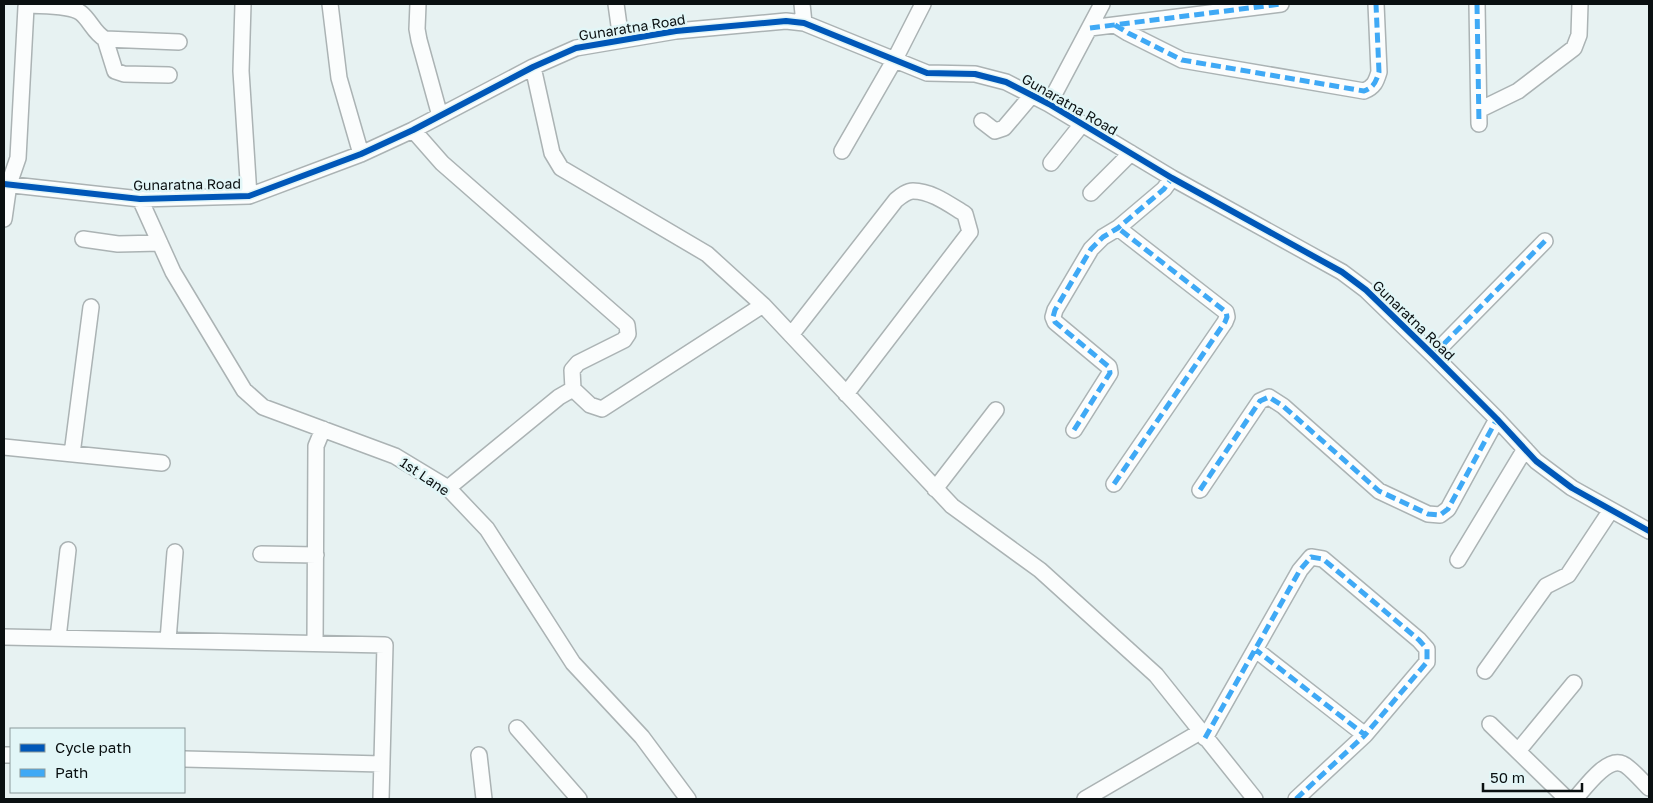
<svg xmlns="http://www.w3.org/2000/svg" width="1653" height="803" font-family="'Golos Text',sans-serif">
	<style>
		.lines { fill: none; stroke-linecap: round; stroke-linejoin: round }
		.minor-casing { stroke: #abb3b4; stroke-width: 18 }
		.minor { stroke: #fbfdfd; stroke-width: 15 }
		.quiet { stroke: #3fa9f5; stroke-width: 5; stroke-dasharray: 10 5; stroke-linecap: butt }
		.cycleway-casing { stroke: #e2f6f7; stroke-width: 9 }
		.cycleway { stroke: #0057b8; stroke-width: 6 }
		.labels { text-anchor: middle; dominant-baseline: central; stroke-width: 5; stroke-linejoin: round; paint-order: stroke }
		.street-label { font-size: 14px; fill: #0a1011; stroke: #e2f6f7 }
	</style>
	<rect width="100%" height="100%" fill="#e7f2f2"/>
	<g class="lines">
		<!-- minor casing -->
		<g class="minor-casing">
			<path id="minor" d="M243,4L241,71L249,196
				M330,4L339,78L361,154
				M418,4L417,29L419,40L440,116
				M616,4L621,40
				M802,4L804,23
				M1477,4L1479,124
				M1115,25L1128,33L1182,60L1364,91C1374,87 1376,82 1379,72L1376,4
				M1090,28L1281,4
				M105,39L115,71L124,74L169,75
				M533,67L552,153L561,168L707,254L763,305L952,506L1040,570L1156,675L1255,799
				M1049,104L1102,4
				M1479,110L1518,91L1574,48L1579,35L1580,4
				M982,121L995,131L1004,128L1032,95
				M413,130L442,163L627,325L628,334L624,340L578,363L572,370L573,389
				M842,151L895,59L923,4
				M1051,163L1082,124
				M4,184L140,199L249,196L361,154L413,130L533,67L576,48L676,31L786,21L804,23L927,73L975,74L1006,82L1049,104L1172,178L1342,272L1366,290L1433,355L1497,419L1536,461L1572,488L1649,531
				M1091,193L1131,153
				M140,199L173,272L244,390L263,407L395,456L448,488L487,529L573,663L642,737L688,799
				M4,219L9,184L18,158L26,7L30,5C43,6 71,5 81,13C90,20 94,33 105,39L179,42
				M83,239L118,244L160,243
				M791,335L896,200C901,196 907,191 913,191C932,191 950,205 965,214L970,232L846,394
				M1433,355L1545,241
				M1074,430L1110,373L1109,367L1055,322L1053,317L1055,310L1091,249L1103,237L1118,228L1164,189L1172,178
				M4,447L162,463
				M72,454L91,307
				M1114,484L1225,322L1227,317L1226,312L1118,228
				M448,488L559,397L573,389L590,405L602,409L763,305
				M935,489L996,410
				M1200,490L1260,401L1269,397L1283,406L1379,491L1428,514L1440,515L1448,509L1497,419
				M261,554L316,555
				M1458,560L1525,449
				M4,637L385,645L381,799
				M58,638L68,550
				M168,640L175,552
				M315,643L316,446L323,429
				M1485,671L1546,586L1568,575L1611,510
				M1490,724L1567,799
				M517,728L579,799
				M1205,738L1300,570L1311,557L1323,559L1419,640L1427,649V662L1365,735L1256,650
				M1518,751L1574,683
				M4,755H11
				M479,755L484,799
				M184,759L382,764
				M1085,799L1200,732
				M1296,799L1365,735
				M1575,799C1585,788 1607,756 1623,764C1629,766 1644,783 1649,788"/>
		</g>
		<!-- minor -->
		<use href="#minor" class="minor"/>
		<!-- quiet -->
		<path class="quiet" d="M1477,4L1479,124
			M1115,25L1128,33L1182,60L1364,91C1374,87 1376,82 1379,72L1376,4
			M1090,28L1281,4
			M1433,355L1545,241
			M1074,430L1110,373L1109,367L1055,322L1053,317L1055,310L1091,249L1103,237L1118,228L1164,189L1172,178
			M1114,484L1225,322L1227,317L1226,312L1118,228
			M1200,490L1260,401L1269,397L1283,406L1379,491L1428,514L1440,515L1448,509L1497,419
			M1205,738L1300,570L1311,557L1323,559L1419,640L1427,649V662L1365,735L1256,650
			M1296,799L1365,735"/>
		<!-- cycleway casing -->
		<g class="cycleway-casing">
			<path id="cycleway" d="M4,184L140,199L249,196L361,154L413,130L533,67L576,48L676,31L786,21L804,23L927,73L975,74L1006,82L1049,104L1172,178L1342,272L1366,290L1433,355L1497,419L1536,461L1572,488L1649,531"/>
		</g>
		<!-- cycleway -->
		<use href="#cycleway" class="cycleway"/>
	</g>
	<g class="labels">
		<!-- street labels -->
		<g class="street-label">
			<text transform="translate(632 27) rotate(-9)">Gunaratna Road</text>
			<text transform="translate(1070 104) rotate(30)">Gunaratna Road</text>
			<text transform="translate(187 184) rotate(-1)">Gunaratna Road</text>
			<text transform="translate(1414 320) rotate(44)">Gunaratna Road</text>
			<text transform="translate(425 476) rotate(34)">1st Lane</text>
		</g>
	</g>
	<!-- border -->
	<rect width="1653" height="803" fill="none" stroke="#0a1011" stroke-width="10"/>
	<!-- legend -->
	<rect x="10" y="728" width="175" height="65" fill="#e2f6f7" stroke="#8c9a9b"/>
	<rect x="20" y="744" width="25" height="8" fill="#0057b8" stroke="#8c9a9b"/>
	<text x="55" y="753" font-size="15" fill="#0a1011">Cycle path</text>
	<rect x="20" y="769" width="25" height="8" fill="#3fa9f5" stroke="#8c9a9b"/>
	<text x="55" y="778" font-size="15" fill="#0a1011">Path</text>
	<!-- scale -->
	<path d="M1483 783v8h99v-8" fill="none" stroke="#0a1011" stroke-width="2.5"/>
	<text x="1490" y="783" font-size="15" fill="#0a1011" stroke="#e2f6f7" stroke-width="4" paint-order="stroke">50 m</text>
</svg>
